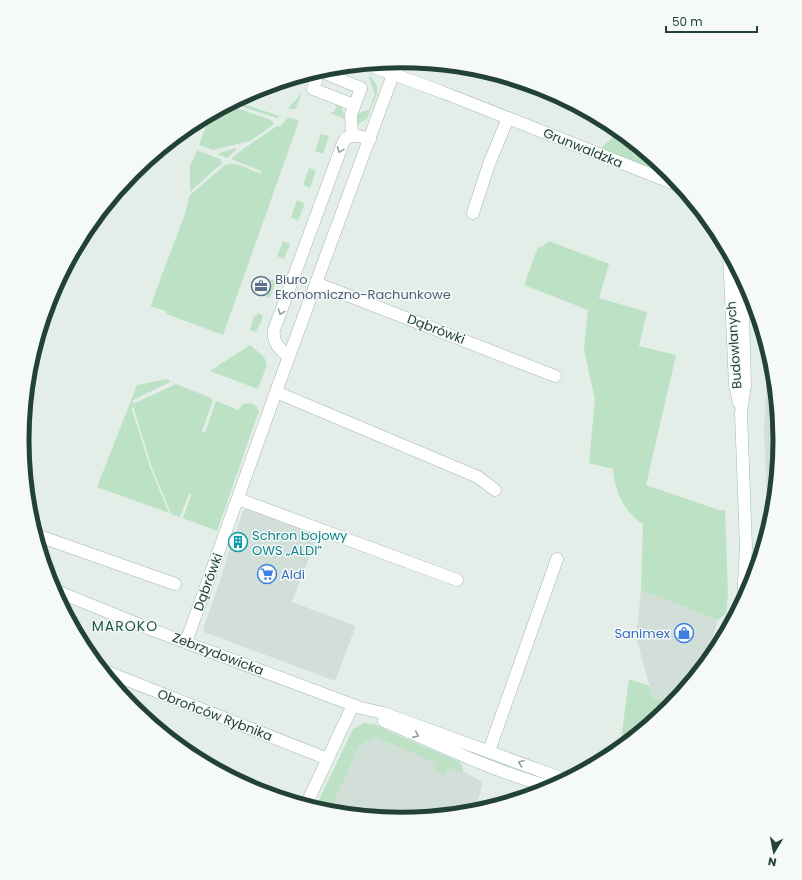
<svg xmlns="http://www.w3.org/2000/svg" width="802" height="880" font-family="Poppins,sans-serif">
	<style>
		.built { fill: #d2dfd8 }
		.green { fill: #bce1c4 }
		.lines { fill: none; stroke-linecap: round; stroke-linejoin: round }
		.street-casing { stroke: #a6b7b0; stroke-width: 13 }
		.secondary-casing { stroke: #a2bbb1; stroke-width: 13 }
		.street { stroke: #fff; stroke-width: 12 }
		.secondary { stroke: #fff; stroke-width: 12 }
		.oneway { stroke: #90a09c }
		.labels { text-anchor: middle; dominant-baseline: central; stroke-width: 3; stroke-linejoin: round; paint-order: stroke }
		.street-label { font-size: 13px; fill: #224238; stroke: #f5faf8 }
		.service-label { font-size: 13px; fill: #4e5e75; stroke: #f5faf8; text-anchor: start }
		.culture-label { font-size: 13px; fill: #0d838f; stroke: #f5faf8; text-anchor: start }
		.shop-label { font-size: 13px; fill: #366cbe; stroke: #f5faf8; text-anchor: start }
		.neighbourhood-label { font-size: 14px; letter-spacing: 1px; fill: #1c5645; stroke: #f5faf8 }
		.rim { fill: none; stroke: #224238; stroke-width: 5 }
	</style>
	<rect width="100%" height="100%" fill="#e4eee9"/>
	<!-- built -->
	<path class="built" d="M773,369L780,440L773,514L768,529L764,430L767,370Z
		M249,506L319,532L292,602L356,626L335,681L204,632V626L221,578L229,551L243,511Z
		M641,590L718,620L704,665L672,704L653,698L636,637Z
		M374,723L483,782L475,812L401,819L327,812L357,729Z"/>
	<!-- green -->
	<path class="green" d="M370,76L374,81L377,85V94L367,119L356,125C357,113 357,113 369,110L375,94L369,78Z
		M302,93L296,108L294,110L288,108Z
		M235,101L276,115L280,116L277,118L231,103Z
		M337,104L342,108L345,119L330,113L331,112H334Z
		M228,105L271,120L274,124L250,141L213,150L199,145L211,114Z
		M289,117L299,121L223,335L167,314L166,311L152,307L151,305L157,288L186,211L189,196L225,165C236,161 250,170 261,174V171L231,159L239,152L277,126L281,127V125Z
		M620,131L659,163L657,167L652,169L601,148Z
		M321,134L329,136L323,154L315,151Z
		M235,148H236V150L227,158L217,154Z
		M197,150L220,159L222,163L190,192V164H191Z
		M309,168L316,171L310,188L303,185Z
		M297,200L305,204L298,221L291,217Z
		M283,241L290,244L284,259L277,256Z
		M549,241L609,264L599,298L647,312L639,346L676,355L646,485L719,510H725L728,594L726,613L718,620L641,590L643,524C625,514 614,489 613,469L589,463L595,400L584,350L588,310L524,285L538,247H541Z
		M268,279L276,281L270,298L263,296Z
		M257,313L262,315L263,317L256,332L250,330L254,316H257Z
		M250,345L264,357L267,365L258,389L210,371Z
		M168,379L170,382L133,400V404L176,384L209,397L213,400L202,431L205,433L216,401L238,410L243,404C250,402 256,404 259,411L217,531L183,518L191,495L189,494L180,517L171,514L152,468L133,406L132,410L150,467L169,513L97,487L137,385Z
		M629,679L649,686L653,698L672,704L620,748Z
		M364,723L372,724L460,762L463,769L462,773L448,767L445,775L434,770L436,763L376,737L359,745L332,806L333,807L331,812L315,808L353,729Z"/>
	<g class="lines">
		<!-- street casing -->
		<g class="street-casing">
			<path id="street" d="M366,64L442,92L680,186
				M319,71L313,89L354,105
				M320,71L361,88L351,115L352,136
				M473,213L489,164L508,118
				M316,283L555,376
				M289,356C280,351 272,341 274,330L343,143C348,132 360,136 370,139
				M276,392L478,477L495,490
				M238,499L457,580
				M36,535L175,584
				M186,642L281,378L398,61
				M102,670L328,759
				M489,751L557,559
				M306,805L353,705"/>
		</g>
		<!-- secondary casing -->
		<g class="secondary-casing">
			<path id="secondary" d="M729,253L735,385L739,403
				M742,278L745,385L741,413L746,547L743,600
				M54,590L150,629L361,708L383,713L566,780
				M384,721C440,745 494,772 552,787"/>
		</g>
		<!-- street -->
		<use href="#street" class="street"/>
		<!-- secondary -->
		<use href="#secondary" class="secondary"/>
	</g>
	<!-- one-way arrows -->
	<defs><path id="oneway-chevron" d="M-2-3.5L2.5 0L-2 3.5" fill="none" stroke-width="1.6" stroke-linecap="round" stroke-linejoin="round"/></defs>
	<g class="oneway">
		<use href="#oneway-chevron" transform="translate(340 150) rotate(110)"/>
		<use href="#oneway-chevron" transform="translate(281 312) rotate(110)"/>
		<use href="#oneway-chevron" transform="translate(416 735) rotate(24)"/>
		<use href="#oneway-chevron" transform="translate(521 763) rotate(-159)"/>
	</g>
	<!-- icons -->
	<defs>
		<g id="office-ring" transform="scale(1)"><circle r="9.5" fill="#f5faf8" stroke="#5c6f8a" stroke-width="1.5"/><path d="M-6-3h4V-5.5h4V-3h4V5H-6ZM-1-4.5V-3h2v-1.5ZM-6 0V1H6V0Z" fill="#5c6f8a"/></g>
		<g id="building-ring" transform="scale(1)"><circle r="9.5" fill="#f5faf8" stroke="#0f9aa8" stroke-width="1.5"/><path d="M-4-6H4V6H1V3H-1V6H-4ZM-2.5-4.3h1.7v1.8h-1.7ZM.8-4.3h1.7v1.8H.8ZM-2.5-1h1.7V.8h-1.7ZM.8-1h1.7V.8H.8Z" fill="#0f9aa8"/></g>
		<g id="supermarket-ring" transform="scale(1)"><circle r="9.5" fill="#f5faf8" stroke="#3f7fe0" stroke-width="1.5"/><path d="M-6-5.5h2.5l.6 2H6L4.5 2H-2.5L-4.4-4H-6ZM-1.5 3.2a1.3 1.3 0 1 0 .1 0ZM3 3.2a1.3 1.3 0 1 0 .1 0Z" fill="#3f7fe0"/></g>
		<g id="shop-ring" transform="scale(1)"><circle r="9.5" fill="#f5faf8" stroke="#3f7fe0" stroke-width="1.5"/><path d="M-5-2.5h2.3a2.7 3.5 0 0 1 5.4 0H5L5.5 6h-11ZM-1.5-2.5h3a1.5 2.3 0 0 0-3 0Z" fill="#3f7fe0"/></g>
	</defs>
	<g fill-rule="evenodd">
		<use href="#office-ring" x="261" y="286"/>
		<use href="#building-ring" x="238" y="542"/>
		<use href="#supermarket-ring" x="267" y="574"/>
		<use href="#shop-ring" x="684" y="633"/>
	</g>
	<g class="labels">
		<!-- street labels -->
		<g class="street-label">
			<text transform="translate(583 148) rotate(22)">Grunwaldzka</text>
			<text transform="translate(436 329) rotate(21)">Dąbrówki</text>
			<text transform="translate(734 345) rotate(-94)">Budowlanych</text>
			<text transform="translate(208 582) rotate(-70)">Dąbrówki</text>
			<text transform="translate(218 654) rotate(21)">Zebrzydowicka</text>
			<text transform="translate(215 715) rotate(21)">Obrońców Rybnika</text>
		</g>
		<!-- service labels -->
		<g class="service-label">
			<text x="275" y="279">Biuro<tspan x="275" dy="15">Ekonomiczno-Rachunkowe</tspan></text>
		</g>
		<!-- culture labels -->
		<g class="culture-label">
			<text x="252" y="535">Schron bojowy<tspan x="252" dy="15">OWS „ALDI”</tspan></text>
		</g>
		<!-- shop labels -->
		<g class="shop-label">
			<text x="281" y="574">Aldi</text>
			<text x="670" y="633" text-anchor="end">Sanimex</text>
		</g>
		<!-- neighbourhood labels -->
		<g class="neighbourhood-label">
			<text x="125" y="626">MAROKO</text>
		</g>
	</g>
	<!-- crop -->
	<path d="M0 0H802V880H0ZM29 440a372 372 0 1 1 744 0a372 372 0 1 1-744 0Z" fill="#f5faf8" fill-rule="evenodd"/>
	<path class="rim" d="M29 440a372 372 0 1 1 744 0a372 372 0 1 1-744 0Z"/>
	<!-- north arrow -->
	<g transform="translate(774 852) rotate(190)" stroke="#f5faf8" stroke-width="3" paint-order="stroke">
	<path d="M0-3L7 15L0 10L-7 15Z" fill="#224238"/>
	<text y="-6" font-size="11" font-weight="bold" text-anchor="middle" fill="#224238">N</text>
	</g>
	<!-- scale -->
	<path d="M666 26v6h91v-6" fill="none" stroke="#224238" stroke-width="2"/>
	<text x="672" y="26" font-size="12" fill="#224238" stroke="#f5faf8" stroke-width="3" paint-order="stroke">50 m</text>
</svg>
